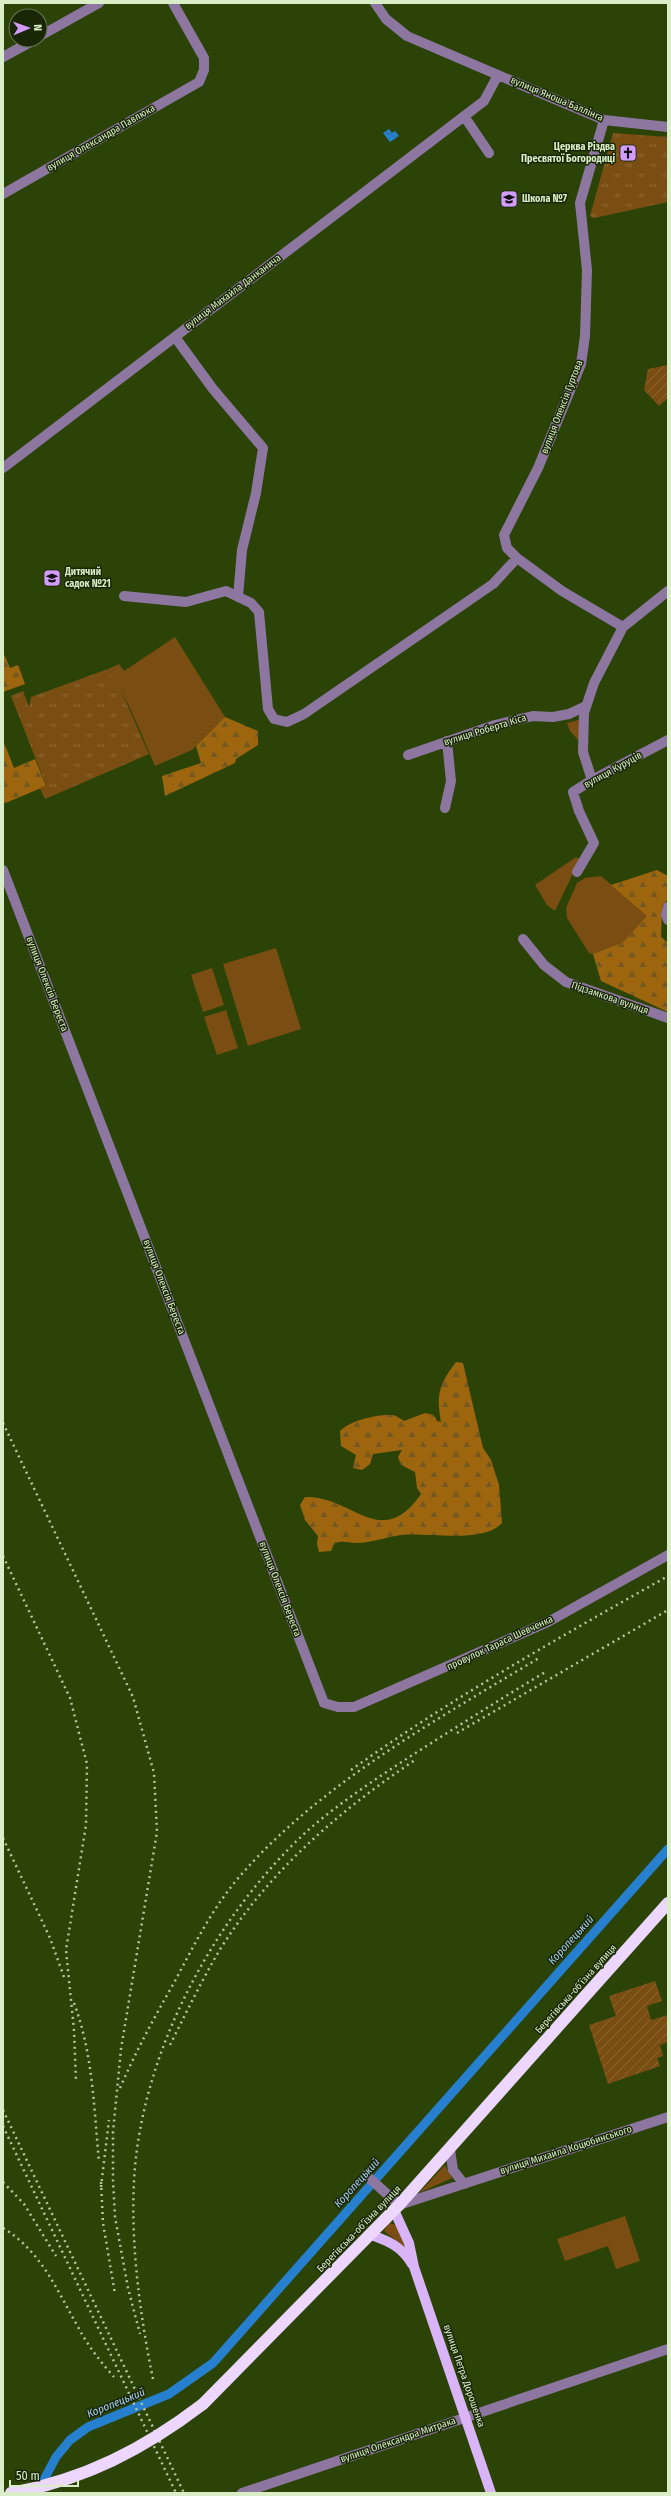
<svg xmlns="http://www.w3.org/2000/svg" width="671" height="2496" font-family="'Fira Sans Condensed',sans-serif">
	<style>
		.grass { fill: #7a4e12 }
		.forest { fill: url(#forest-firs) }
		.park { fill: url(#park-tufts) }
		.garden { fill: url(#garden-furrows) }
		.water { fill: url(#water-waves) }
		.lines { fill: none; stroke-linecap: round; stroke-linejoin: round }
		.canal { stroke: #2780cf; stroke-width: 9 }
		.minor { stroke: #8d769f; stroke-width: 10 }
		.major { stroke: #d9b4f6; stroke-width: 10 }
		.highway { stroke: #edd7ff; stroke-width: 12 }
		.rail { stroke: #b2c79c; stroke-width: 2.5; stroke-dasharray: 2 4; stroke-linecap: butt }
		.highway-bridge { stroke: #edd7ff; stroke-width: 12 }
		.labels { text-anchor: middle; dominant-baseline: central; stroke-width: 3; stroke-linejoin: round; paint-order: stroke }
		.street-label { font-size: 10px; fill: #d9edc7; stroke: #192707 }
		.poi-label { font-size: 10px; font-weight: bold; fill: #d9edc7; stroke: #192707; text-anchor: start }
		.water-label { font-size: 11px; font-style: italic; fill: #a8cef7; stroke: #192707 }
	</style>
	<defs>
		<pattern id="forest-firs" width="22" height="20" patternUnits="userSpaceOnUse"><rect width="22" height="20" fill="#9d650d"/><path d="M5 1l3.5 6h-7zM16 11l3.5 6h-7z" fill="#745822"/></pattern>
		<pattern id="park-tufts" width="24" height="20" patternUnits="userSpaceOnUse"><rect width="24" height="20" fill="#7a4e12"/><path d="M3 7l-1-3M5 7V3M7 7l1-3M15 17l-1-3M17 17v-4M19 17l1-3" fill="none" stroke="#8c6833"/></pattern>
		<pattern id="garden-furrows" width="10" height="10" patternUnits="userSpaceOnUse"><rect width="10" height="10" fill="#7a4e12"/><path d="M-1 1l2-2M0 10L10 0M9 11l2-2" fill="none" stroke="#8c6833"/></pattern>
		<pattern id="water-waves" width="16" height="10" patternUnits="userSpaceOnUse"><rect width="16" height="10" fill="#2780cf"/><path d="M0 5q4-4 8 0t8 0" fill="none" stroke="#306c9c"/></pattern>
	</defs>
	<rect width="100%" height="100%" fill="#2b4307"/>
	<!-- grass -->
	<path class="grass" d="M175,637L225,717L192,750L155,766C141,733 128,699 108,669L119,664L124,671Z
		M582,719L580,742L570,731L567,723Z
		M576,857L580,859L555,911L547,905L535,885Z
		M601,876L648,916L623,942L593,954L589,953L567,918L566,908L577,883L585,878Z
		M276,948L301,1029L248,1046L223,964Z
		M212,968L224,1005L203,1012L191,975Z
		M226,1010L238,1048L217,1055L204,1017Z
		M445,2165L452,2178L419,2193Z
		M625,2216L640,2261L616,2269L608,2246L565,2261L557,2239Z
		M389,2223L396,2225L408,2250L384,2231Z"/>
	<!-- forest -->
	<path class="forest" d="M3,652L10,668L18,665L25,684L3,692Z
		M225,717L258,731V745L236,759L235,763L165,796L162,776L201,763L196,746Z
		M3,740L14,768L35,759L46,786L3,804Z
		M657,870L668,876V898L662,910L661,937L668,943V1012L601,981L593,954L623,942L647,916L611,885Z
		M456,1362L463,1363L483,1448L491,1460L499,1485L502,1523C483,1544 428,1532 401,1535C386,1537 374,1542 359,1543C350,1543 344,1540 335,1543L331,1551L319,1552L317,1544L318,1536L305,1520L300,1505L305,1497C352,1495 381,1552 421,1494L417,1488L415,1472L401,1465L398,1457L402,1450L373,1454L370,1464L362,1470L353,1468L356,1455L341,1446L340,1431C351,1420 377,1414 393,1415C397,1416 401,1419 404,1421L425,1413L434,1415L437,1421L441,1422C436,1395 439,1384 456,1362Z"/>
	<!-- park -->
	<path class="park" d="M613,133L668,137V202L594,218L590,216Z
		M108,669L119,686L149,754L45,799L40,788L46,785L11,696L23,691L29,707L31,697Z"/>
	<!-- garden -->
	<path class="garden" d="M668,365V398L659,406L644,390L648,369Z
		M655,1981L662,2001L647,2006L651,2020L668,2015V2042L660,2045L663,2056L657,2058L660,2066L608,2084L589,2025L616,2016L609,1996Z"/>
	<!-- water -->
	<path class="water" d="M389,129L392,133L395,131L399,136L390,142L383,133Z"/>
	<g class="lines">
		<!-- canal -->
		<path class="canal" d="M39,2489L56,2457L70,2440L88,2427L169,2394L213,2363L668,1849"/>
		<!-- minor -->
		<path class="minor" d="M375,3L386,19L407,36L498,75
			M40,36L99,3
			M3,57L34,40
			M464,116L489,153
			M604,120L580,203L587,270L585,336L581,364L538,468L504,535L507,548L517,558L562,591L623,627
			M3,194L199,82L204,70V58L173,3
			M175,337L213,389L263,448L256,493L242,550L238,597
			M3,468L484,101L498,75L604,120L668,127
			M124,596L186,602L226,591L251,603L259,612L268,709L274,719L287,722L304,714L493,584L517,558
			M408,755L495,725L533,716L553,717L569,714L586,706
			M592,780L583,752L584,713L594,683L623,627L668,591
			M445,808L451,781L447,741
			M3,870L324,1703L338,1707H354L548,1622L668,1555
			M577,872L594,843L579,811L573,792L592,780L668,740
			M668,907L666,915L668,920
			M523,939L544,965L566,982L668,1018
			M450,2150L453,2170L464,2184
			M366,2175L399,2205L668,2117
			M242,2493L668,2349"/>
		<!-- major -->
		<path class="major" d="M394,2210L409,2243L414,2267L491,2493
			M371,2235C389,2241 402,2247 412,2264"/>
		<!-- highway -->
		<path class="highway" d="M203,2404L399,2205L668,1903"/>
		<!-- rail -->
		<path class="rail" d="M3,1423L133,1697L154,1773L157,1832L121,2049L113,2132V2180L115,2217L128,2288L140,2334
			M3,1556L70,1698L87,1764L86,1825L66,1950L74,2030L76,2081
			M457,1733L668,1610
			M351,1770C452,1698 560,1637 668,1576
			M3,1838L50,1938L64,1977
			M74,2003C93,2054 94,2109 99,2162
			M170,2045C186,2013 201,1982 219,1951C268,1872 339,1811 415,1760
			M120,2088C136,2051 155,2016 175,1981C194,1945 213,1907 240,1876C320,1784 436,1720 539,1658
			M3,2110L184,2493
			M3,2126L176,2493
			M3,2182L24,2204L56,2256
			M101,2182L103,2223L115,2294
			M101,2187L109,2120
			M3,2228C41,2251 57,2290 78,2327C88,2346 100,2361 114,2377
			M153,2379C139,2311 128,2227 136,2157C150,2037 218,1914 306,1832C339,1803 377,1778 414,1754C458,1726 502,1698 547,1671"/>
		<!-- highway-bridge -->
		<path class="highway-bridge" d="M11,2493C84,2480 144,2449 203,2404"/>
	</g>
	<!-- icons -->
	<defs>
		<g id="church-square" transform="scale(0.9)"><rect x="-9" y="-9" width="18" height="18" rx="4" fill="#d39cfc" stroke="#192707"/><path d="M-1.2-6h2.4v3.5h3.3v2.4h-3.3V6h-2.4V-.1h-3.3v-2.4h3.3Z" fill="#111"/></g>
		<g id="school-square" transform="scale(0.9)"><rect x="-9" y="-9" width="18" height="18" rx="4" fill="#d39cfc" stroke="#192707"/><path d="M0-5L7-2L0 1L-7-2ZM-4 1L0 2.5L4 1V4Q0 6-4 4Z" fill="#111"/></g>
	</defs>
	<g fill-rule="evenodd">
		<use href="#church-square" x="628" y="153"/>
		<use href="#school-square" x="509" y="199"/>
		<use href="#school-square" x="52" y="578"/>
	</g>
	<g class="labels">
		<!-- street labels -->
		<g class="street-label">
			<text transform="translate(557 99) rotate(23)">вулиця Яноша Баллінга</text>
			<text transform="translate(101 138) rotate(-30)">вулиця Олександра Павлюка</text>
			<text transform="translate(233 292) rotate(-37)">вулиця Михайла Данканича</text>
			<text transform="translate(562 407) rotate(-69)">вулиця Олексія Гуртова</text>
			<text transform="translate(485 730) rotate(-17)">вулиця Роберта Кіса</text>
			<text transform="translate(613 770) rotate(-29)">вулиця Куруців</text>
			<text transform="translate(47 984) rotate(69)">вулиця Олексія Береста</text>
			<text transform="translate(610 998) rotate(19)">Підзамкова вулиця</text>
			<text transform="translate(164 1287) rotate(69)">вулиця Олексія Береста</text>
			<text transform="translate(280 1589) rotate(69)">вулиця Олексія Береста</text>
			<text transform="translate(500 1643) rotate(-25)">провулок Тараса Шевченка</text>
			<text transform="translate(576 1989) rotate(-48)">Берегівська-обʼїзна вулиця</text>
			<text transform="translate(566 2150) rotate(-18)">вулиця Михайла Коцюбинського</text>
			<text transform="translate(359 2229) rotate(-46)">Берегівська-обʼїзна вулиця</text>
			<text transform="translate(464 2376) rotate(71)">вулиця Петра Дорошенка</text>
			<text transform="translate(398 2440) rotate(-19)">вулиця Олександра Митрака</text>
		</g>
		<!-- poi labels -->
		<g class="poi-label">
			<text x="615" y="147" text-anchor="end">Церква Різдва<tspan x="615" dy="12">Пресвятої Богородиці</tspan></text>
			<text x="522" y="199">Школа №7</text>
			<text x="65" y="572">Дитячий<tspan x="65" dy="12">садок №21</tspan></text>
		</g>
		<!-- water labels -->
		<g class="water-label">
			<text transform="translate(571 1940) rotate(-48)">Коропецький</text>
			<text transform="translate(357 2183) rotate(-48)">Коропецький</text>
			<text transform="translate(116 2403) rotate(-22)">Коропецький</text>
		</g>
	</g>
	<!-- border -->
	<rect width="671" height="2496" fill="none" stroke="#d9edc7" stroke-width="8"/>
	<!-- north arrow -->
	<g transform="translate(28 28) rotate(88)"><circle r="19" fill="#192707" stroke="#667654"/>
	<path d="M0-3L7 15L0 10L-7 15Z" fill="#d39cfc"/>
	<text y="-6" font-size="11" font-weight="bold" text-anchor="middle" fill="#d9edc7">N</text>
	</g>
	<!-- scale -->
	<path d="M10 2480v6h68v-6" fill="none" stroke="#d9edc7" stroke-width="2"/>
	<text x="16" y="2480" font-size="12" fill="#d9edc7" stroke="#192707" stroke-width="3" paint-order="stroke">50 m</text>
</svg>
